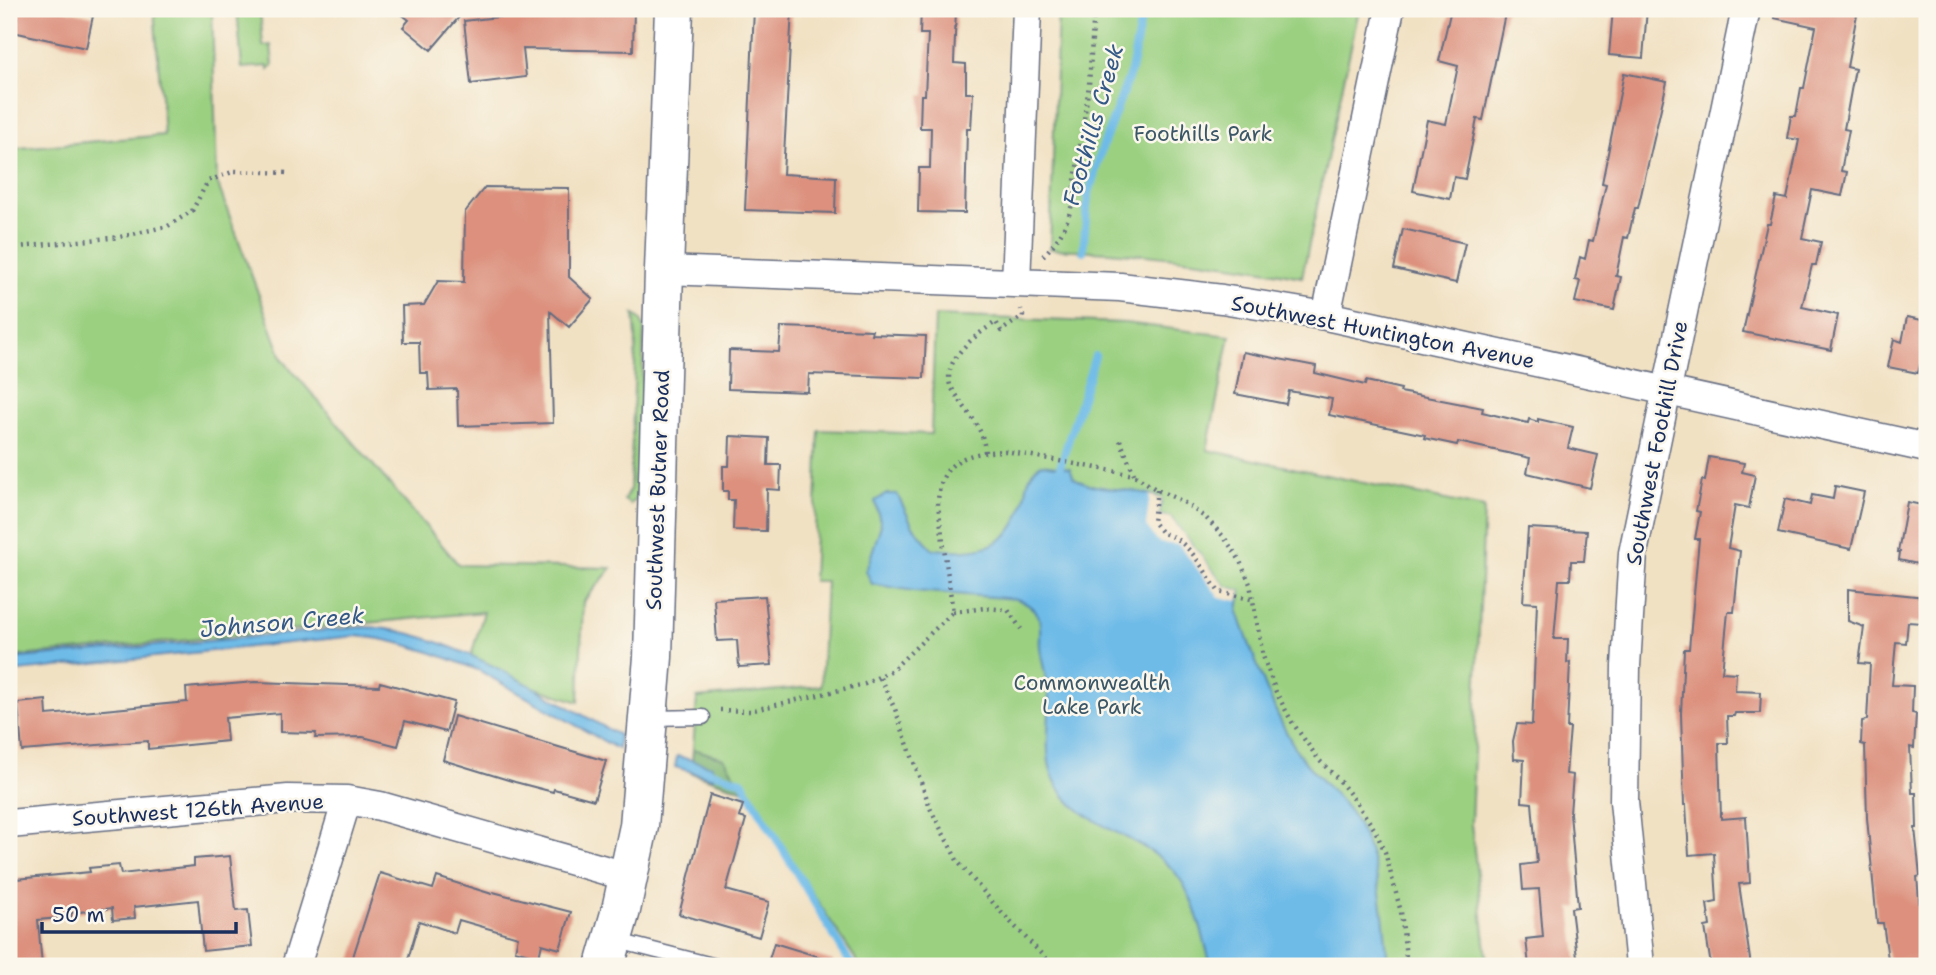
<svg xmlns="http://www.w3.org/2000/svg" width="1936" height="975" font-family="'Shantell Sans',sans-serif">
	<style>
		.green { fill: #9bd081; stroke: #5b8070; stroke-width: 2 }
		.forest { fill: #7cb26f; stroke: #4c7066; stroke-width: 2 }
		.water { fill: #6ebbe8; stroke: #4475a3; stroke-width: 2 }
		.pier { fill: #f1e1c3 }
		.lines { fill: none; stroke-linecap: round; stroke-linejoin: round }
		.stream { stroke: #6ebbe8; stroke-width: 8 }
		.building { fill: #dc907d }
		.lane-casing { stroke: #666d81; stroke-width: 17 }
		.street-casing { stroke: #666d81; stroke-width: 31 }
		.secondary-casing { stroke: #666d81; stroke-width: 41 }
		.path { stroke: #666d81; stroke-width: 4.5; stroke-dasharray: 2 5; stroke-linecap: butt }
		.lane { stroke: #fff; stroke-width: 14 }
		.street { stroke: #fff; stroke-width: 28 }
		.secondary { stroke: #fff; stroke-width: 38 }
		.labels { text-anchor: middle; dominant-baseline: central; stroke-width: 5; stroke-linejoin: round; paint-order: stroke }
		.park-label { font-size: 21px; fill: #3b5767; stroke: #fbf7ec }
		.street-label { font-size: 21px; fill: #1b2f5e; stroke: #fbf7ec }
		.water-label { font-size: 23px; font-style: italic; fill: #345987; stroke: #fbf7ec }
	</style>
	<rect width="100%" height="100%" fill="#fbf7ec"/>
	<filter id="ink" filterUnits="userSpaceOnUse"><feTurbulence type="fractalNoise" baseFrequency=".0143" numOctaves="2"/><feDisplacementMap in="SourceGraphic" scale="14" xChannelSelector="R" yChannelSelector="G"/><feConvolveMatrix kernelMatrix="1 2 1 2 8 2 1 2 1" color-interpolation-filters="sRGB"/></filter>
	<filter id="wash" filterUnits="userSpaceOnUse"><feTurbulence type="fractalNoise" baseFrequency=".00686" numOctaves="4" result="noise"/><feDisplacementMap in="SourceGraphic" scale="28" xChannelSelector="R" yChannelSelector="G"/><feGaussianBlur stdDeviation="1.57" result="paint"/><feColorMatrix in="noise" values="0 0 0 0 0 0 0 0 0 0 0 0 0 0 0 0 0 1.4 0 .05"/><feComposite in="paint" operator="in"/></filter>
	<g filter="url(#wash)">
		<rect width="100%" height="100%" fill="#f1e1c3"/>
		<!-- green -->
		<path class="green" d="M154,9H212L217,182L283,360L459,565L612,568L583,602L579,702L468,666L484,612L9,657V149L164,135Z
			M237,9H260L263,46L271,45L273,66L269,70L268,66L242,68Z
			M1058,9H1359L1302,277C1218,261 1135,252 1050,249Z
			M634,314L641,320L644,329L639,490L636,499L630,504L624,500L630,489L636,337Z
			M935,316L1125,323L1230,336L1207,450L1484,508L1471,824L1488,966H858L859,964L724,759L693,749L697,698L821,686L826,581H813L819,430L931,434Z"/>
		<!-- forest -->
		<path class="forest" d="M693,749L724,758L744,790L691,773Z"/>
		<!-- water -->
		<path class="water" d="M1042,464L1070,468L1074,478C1100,493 1134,486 1162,499L1159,515L1171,518L1225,586L1241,591L1238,612L1242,624C1258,667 1273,712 1297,751C1315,779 1343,796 1358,825C1381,867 1384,920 1388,966H1211C1204,939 1195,899 1178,876C1148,835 1075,828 1054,779C1043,755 1050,725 1049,700C1048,682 1042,664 1040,647C1039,638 1042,623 1038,615C1034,608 1024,602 1017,599L914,591L872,584L866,571L881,525L875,501L887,494H897L913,526L932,549C980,553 1014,550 1025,497C1028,483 1028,471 1042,464Z
			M363,627C446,628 546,696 619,735L618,749L478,670C440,655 398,639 356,636L9,672V659Z
			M677,756L712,766L713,778L675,767Z"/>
		<!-- pier -->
		<path class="pier" d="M1150,495L1162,499L1159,515L1171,518L1225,586L1241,591L1238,601L1219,597L1179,545L1160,543L1152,535L1146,525Z"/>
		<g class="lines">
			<!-- stream -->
			<path class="stream" d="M1083,251L1088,197L1102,148L1131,71L1143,9
				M1061,477L1060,467L1095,356
				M702,769L742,781L852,966"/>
		</g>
		<g id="blocks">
			<!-- building -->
			<path class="building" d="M19,9H62L93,16L86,48L13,32Z
				M395,9H466L431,50L403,27L409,20Z
				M566,9H634L633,51L523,49L526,77L471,84L464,21Z
				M754,9H792L783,174L836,177L835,213L745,210Z
				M921,9H956L954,63L966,64V93H973L971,129H967L965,213L918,212L919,168H930L931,128H920L921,95H925L928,34H920Z
				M1451,9H1506L1483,120L1477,119L1465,179L1454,177L1450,199L1413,191L1427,120L1446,124L1458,66L1439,61Z
				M1613,9H1647L1643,58L1609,55Z
				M1775,9H1858L1847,67L1855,69L1844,129L1849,130L1841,171L1847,172L1842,196L1812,190L1802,238L1821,242L1816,265H1812L1802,307L1838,315L1831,350L1743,332L1767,224H1770L1776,197L1787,199L1799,140L1787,138L1791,116H1796L1801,88H1804L1816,27L1774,18Z
				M1624,73L1667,82L1638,208H1635L1628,238L1624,237L1616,276L1621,277L1614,310L1575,302L1580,281L1575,280L1580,257L1585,259L1589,240L1593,241L1606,184L1602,183Z
				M485,187L569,188V277L593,299L569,327L550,311L553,423L458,426L457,389L429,390L428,373H420L419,342H403L402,306L424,305L438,281L464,282L465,212Z
				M1403,229L1465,243L1456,283L1394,269Z
				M1907,317L1927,321V366L1920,365L1918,373L1888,367L1894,339L1902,342Z
				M781,327L872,330L871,334L926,336L924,378L809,374L808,392L728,389L729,350L779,352Z
				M1243,352L1316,366L1315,373L1365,385L1366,381L1401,389L1400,392L1483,408L1482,412L1528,423L1529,419L1538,422V419L1573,427L1568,448L1598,455L1590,488L1527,473L1530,458L1458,442L1457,445L1424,438L1425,435L1329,415L1332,399L1289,391L1286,404L1235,394Z
				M730,436L769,438L768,465H781L780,490L767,489L766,531L733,530L734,500H728V491H723V466H729Z
				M1709,457L1744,463L1742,472L1755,475L1749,508L1735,505L1728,548L1740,551L1734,612H1728L1722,672L1736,673L1735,691L1761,692L1760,713H1735L1734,716H1727L1728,743H1719L1721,819L1746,817L1750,883L1739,884L1751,966H1711L1705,927L1710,926L1707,904L1717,902L1714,853L1689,855L1686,805H1684L1681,714L1684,649H1689L1699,539H1695L1700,512L1696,511L1702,480L1705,481Z
				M1835,486L1864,492L1851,549L1778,533L1785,499L1810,505L1812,495L1833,499Z
				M1907,502L1927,506V566L1899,560L1900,552H1898Z
				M1528,528L1587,531L1584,561H1571L1570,580H1559L1554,639H1568L1567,663L1570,662L1567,728H1570L1566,774L1573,775L1570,813L1578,907L1571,908L1578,966H1529L1526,939L1543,937L1539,889L1523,890L1521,865L1537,863L1532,803L1522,802L1524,760L1514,759L1513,741L1517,724L1532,725L1537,603L1523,602Z
				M1848,589L1925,597L1922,623L1908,622L1906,643L1896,642L1892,685L1913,686L1912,713L1916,714L1914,748L1910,747L1912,793H1916L1917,828H1915L1920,876L1917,877L1925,966H1889L1883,923H1877L1867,818L1865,745L1861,744L1862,721L1867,720L1870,664L1859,663L1864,627L1848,621Z
				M765,596L772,665L739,667L737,640L717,641L714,599Z
				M255,682L379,686L380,682L454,702L446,732L405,721L398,746L363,737L315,738L316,733L280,732V713L225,718L227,741L148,749V741L22,751L18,703L46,700L47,715L93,711L187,702L186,688Z
				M454,716L606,761L594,800L554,789L553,792L515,782L443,760Z
				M710,795L743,805L739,817L746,819L726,890L769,902L759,937L679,914Z
				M230,856L236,911L248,910L252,946L203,951L198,900L134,907L135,918L113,920L112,908L71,913V917L38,920L42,966H9V884L16,883V879L90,872L89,868L119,865L121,874L194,866V859Z
				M380,873L433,889L437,877L492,894L493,892L571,912L560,949L542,944L539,957L515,950L518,937L459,920L455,933L419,921L406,966H350Z
				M774,943L833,961V966H767Z"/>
		</g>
	</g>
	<g filter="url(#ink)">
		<use href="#blocks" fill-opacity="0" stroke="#666d81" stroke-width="2"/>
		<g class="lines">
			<!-- lane casing -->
			<g class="lane-casing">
				<path id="lane" d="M650,718L703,717
					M614,940L716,966"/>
			</g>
			<!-- street casing -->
			<g class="street-casing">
				<path id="street" d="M664,270L1120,287L1222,299L1326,316L1927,448
					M1016,283L1027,9
					M1326,316L1390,9
					M9,824L288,799L347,800L380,806L629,877
					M296,966L347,800
					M1640,966L1624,801L1626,666L1633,553L1746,9"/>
			</g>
			<!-- secondary casing -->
			<g class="secondary-casing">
				<path id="secondary" d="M605,966L621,910L639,826L653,657L664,270L674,9"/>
			</g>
			<!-- path -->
			<path class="path" d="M9,248L120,237L168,226L192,211L208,181L235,171L289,173
				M1043,256C1057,242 1066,228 1071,208L1089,85L1094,9
				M1120,440L1134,474
				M985,452C983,427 972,419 959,399C957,395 952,390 950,385C943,358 977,334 996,322L1001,331L1023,316L1021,309
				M1157,490L1153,522L1162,533C1189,539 1203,570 1219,592L1251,599
				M953,612L985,608L1008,610L1021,629
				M880,678L895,709L931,810L958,862L1001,912L1053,966
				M720,710L750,711L865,684L892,670L953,612L938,505C938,460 967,452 1006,451L1134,475L1157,490L1182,501L1206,518L1224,537L1239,559L1250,584L1263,656L1276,692L1292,722L1319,760L1339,780L1356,802L1375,830L1385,852L1401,912L1407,966"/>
			<!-- lane -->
			<use href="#lane" class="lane"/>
			<!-- street -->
			<use href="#street" class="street"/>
			<!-- secondary -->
			<use href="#secondary" class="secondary"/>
		</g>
	</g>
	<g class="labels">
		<!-- park labels -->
		<g class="park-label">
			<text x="1203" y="134">Foothills Park</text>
			<text x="1092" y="683">Commonwealth<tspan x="1092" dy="24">Lake Park</tspan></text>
		</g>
		<!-- street labels -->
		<g class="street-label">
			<text transform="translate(1383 332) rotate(11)">Southwest Huntington Avenue</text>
			<text transform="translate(1657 443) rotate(-79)">Southwest Foothill Drive</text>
			<text transform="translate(658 490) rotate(-88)">Southwest Butner Road</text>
			<text transform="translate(198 810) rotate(-4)">Southwest 126th Avenue</text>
		</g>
		<!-- water labels -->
		<g class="water-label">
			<text transform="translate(1093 125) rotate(-74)">Foothills Creek</text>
			<text transform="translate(282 622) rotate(-5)">Johnson Creek</text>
		</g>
	</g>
	<!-- margin -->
	<rect width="1936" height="975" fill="none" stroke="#fbf7ec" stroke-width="35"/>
	<!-- scale -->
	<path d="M42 922v10h194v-10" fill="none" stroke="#1b2f5e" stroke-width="3.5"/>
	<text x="52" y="922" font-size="21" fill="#1b2f5e" stroke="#fbf7ec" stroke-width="5" paint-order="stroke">50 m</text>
</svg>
